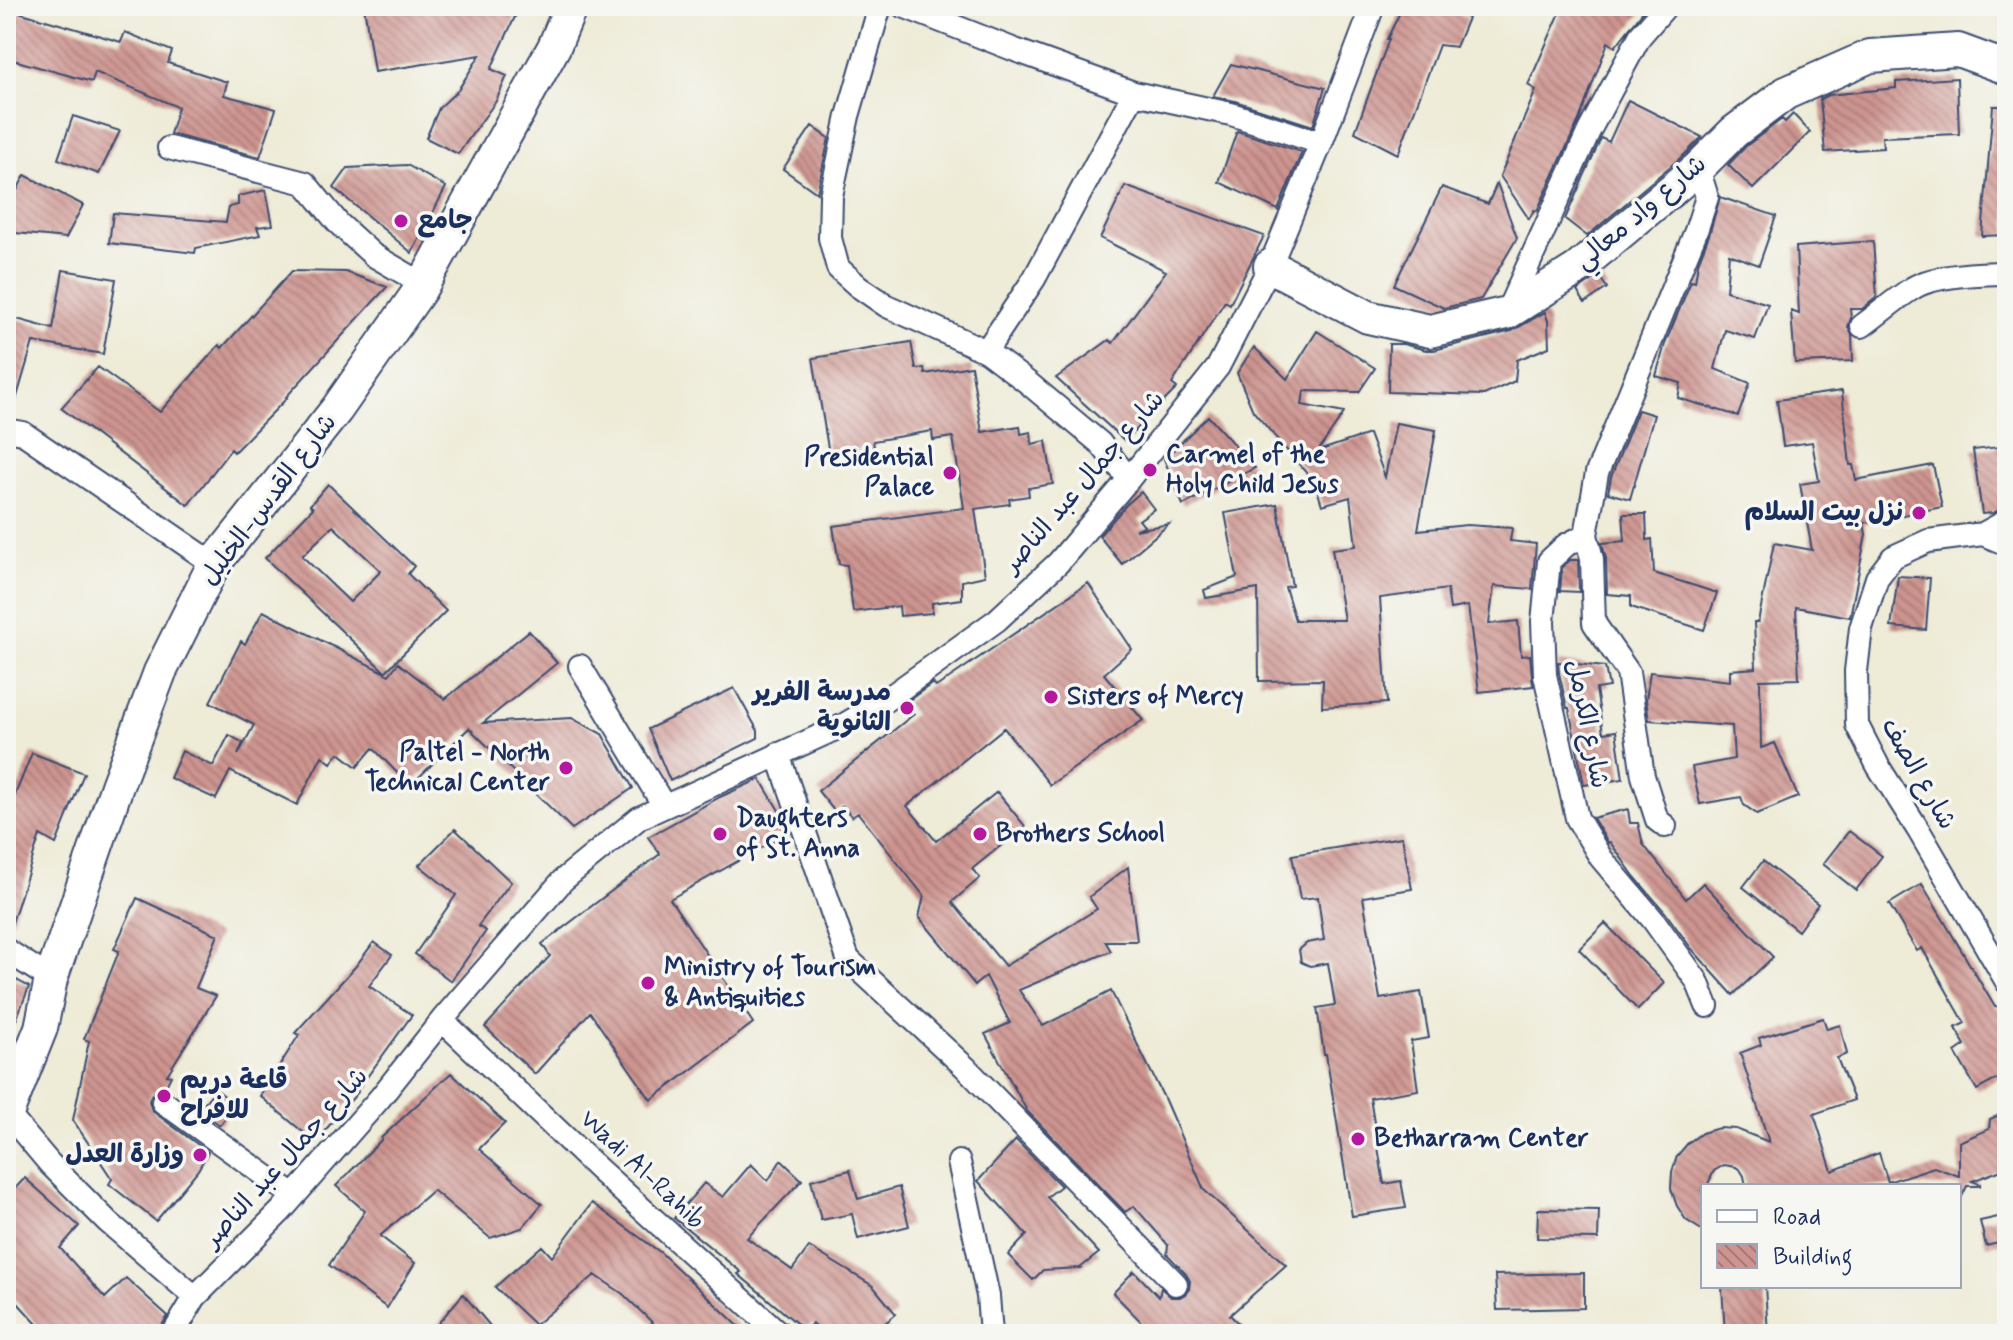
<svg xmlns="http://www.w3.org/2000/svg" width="2013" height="1340" font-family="Mynerve,'Playpen Sans Arabic',sans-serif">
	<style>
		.building { fill: url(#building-back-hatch); fill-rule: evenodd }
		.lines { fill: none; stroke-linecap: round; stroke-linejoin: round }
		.street-casing { stroke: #3b4b70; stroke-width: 26 }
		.secondary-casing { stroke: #3b4b70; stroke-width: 36 }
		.street { stroke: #fff; stroke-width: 22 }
		.secondary { stroke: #fff; stroke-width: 32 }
		.poi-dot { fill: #b5179e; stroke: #f6f6f2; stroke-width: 3 }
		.labels { text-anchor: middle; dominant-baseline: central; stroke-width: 7; stroke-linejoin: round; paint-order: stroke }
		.street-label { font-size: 26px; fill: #1b2f5e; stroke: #f6f6f2 }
		.poi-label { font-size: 26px; font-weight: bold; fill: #1b2f5e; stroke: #f6f6f2; text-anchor: start }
	</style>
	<defs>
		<pattern id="building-back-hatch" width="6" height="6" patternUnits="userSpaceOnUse" patternTransform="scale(2)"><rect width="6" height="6" fill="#ce948f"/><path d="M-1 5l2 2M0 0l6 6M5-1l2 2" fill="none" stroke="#a67978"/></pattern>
	</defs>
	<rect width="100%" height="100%" fill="#f6f6f2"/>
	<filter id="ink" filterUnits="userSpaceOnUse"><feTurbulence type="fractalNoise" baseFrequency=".0125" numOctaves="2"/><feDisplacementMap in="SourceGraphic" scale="16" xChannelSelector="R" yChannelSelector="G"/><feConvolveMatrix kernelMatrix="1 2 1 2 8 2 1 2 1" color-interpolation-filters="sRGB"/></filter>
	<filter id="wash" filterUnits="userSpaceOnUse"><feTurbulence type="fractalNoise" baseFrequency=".006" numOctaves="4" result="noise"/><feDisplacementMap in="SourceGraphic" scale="32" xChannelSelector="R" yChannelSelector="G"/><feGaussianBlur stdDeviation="1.8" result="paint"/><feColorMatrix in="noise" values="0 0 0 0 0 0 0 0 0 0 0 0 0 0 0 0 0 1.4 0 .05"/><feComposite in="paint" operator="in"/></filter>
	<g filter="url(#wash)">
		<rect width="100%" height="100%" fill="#eeebd7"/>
		<g id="blocks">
			<!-- building -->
			<path class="building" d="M364,6H520L491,69L507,76L496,101L458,154L426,138L439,108L458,90L480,55L374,72Z
				M1403,6H1441L1468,18L1456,47L1439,45L1398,154L1355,132L1389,39H1387Z
				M1563,6H1647L1615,47L1608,42L1579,120L1537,211L1534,210L1529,219L1500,176L1536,90L1528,85Z
				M15,11L121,42L125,32L172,51L168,63L227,82L224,95L276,109L260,157L170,134L178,107L95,72L92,82L6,58V45Z
				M1231,64L1325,88L1313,126L1235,101L1213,96Z
				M1957,78L1959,134L1882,137L1883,148L1825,152L1820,99L1828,95L1896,88V82Z
				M1628,100L1702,137L1685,154L1587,236L1565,219L1601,138L1609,142Z
				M1993,106H2007V235L1982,236Z
				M1793,114L1810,132L1753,189L1728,165L1746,146L1782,119L1785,122Z
				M73,116L120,131L99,174L58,159Z
				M812,126L829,138L817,193L783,169Z
				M1237,131L1302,152L1278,210L1219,182Z
				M407,165L446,187L412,253L334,188L348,168Z
				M25,175L83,205L66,238L6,232V211Z
				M1497,183L1517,238L1481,299L1444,308L1394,285L1442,187L1488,204Z
				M1125,186L1264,236L1230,304L1225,301L1172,384L1177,388L1125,441L1056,378L1109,340L1113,343L1166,271L1100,238Z
				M266,190L273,225L257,227L260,235L196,248L195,253L109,243L113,213L226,222L229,207L238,205V196Z
				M1720,197L1776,216L1759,265L1729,254L1726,291L1768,304L1755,339L1725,330L1715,369L1750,383L1738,416L1678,398L1681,383L1656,376L1665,344L1691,281L1695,282L1698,263L1709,235Z
				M1873,241L1877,297L1862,309H1850L1851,318L1848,327L1852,335L1853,361L1795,363L1791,311L1799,314L1796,247Z
				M63,270L116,279L103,354L33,342L11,417L6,416V316L53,329Z
				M292,271L346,272L387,287L286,397L287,398L234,452L231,449L188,505L61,408L98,367L160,412L219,345L222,348Z
				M1599,276L1607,288L1585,303L1577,291Z
				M1545,312L1548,321L1549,347L1517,360L1515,381L1484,395L1388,392L1389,344H1403L1426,350H1434L1512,331Z
				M1317,331L1375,368L1359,392L1304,391L1302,405L1344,413L1318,451L1369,434L1385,477L1396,423L1436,430L1418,530L1467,525L1512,528L1510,541L1536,544L1532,589L1494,586L1489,624L1518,621L1521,656L1530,655L1533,686L1479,692L1468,606L1450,609L1447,589L1380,598L1387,703L1322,707L1323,680L1259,681L1258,589L1206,598L1204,590L1237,577L1225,513L1277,504L1292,586L1285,587L1295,620H1344L1332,549L1356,546L1350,497L1322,505L1315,483L1253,411L1237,373L1254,347L1287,379Z
				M911,342L916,369L924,368L925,374L971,366L982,432L1020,426L1021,434L1031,432L1032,444L1046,441L1053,484L1028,488L1029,496L1009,499L1010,504L975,509L985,576L962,581V599L932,603V613L900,616L899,606L853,612L847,565L839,564L833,526L964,508L953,437L933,440L932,431L873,441L874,447L829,454L813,358Z
				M1842,391L1850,465H1853L1856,480L1933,465L1942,507L1864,523L1866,534L1850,617L1796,607L1799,679L1760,680L1761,748L1775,743L1798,797L1757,814L1744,805L1741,797L1700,804L1692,767L1734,759L1732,726L1649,720L1646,700L1650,672L1730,681V670L1756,668L1754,622H1758L1774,543L1812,550L1800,484L1819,481L1812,442L1783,446L1777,400Z
				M1638,410L1654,415L1630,499L1608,493L1611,477Z
				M1208,416L1255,468L1183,505L1164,459Z
				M2007,446V493H2001L2004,508L1993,513L1982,514L1973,450Z
				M328,484L414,566L408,574L446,611L385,672L265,558L313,508L310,505ZM333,526L381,571L350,602L302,556Z
				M1141,492L1154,509L1139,520L1144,526L1135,530L1169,524L1122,564L1099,536L1127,504Z
				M1623,514H1646L1647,540L1652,539L1654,573L1717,593L1704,630L1631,607V596L1607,594L1606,559L1602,543L1625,541Z
				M1570,560H1578L1579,592L1560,591L1562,568Z
				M1898,576L1930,578L1926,630L1891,627Z
				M1088,583L1132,649L1104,674L1143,720L1050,785L1004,728L907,806L936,841L997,792L1025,826L972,869L980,878L952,902L1005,966L1097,909L1089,897L1128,867L1137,941H1105L1111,951L1019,990L1043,1026L1111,991L1164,1098L1204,1190L1286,1265L1230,1315L1249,1334H1153L1113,1293L1134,1271L1159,1297L1161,1288L1171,1297H1180L1185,1294L1189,1289L1190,1281L1186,1274L1167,1254L1168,1245L1134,1206L1125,1212L1027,1111L985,1034L1010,1023L986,976L975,985L919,917L924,896L858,813L852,817L843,806L835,812L818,791L914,714L905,703L933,683L936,687Z
				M263,611L389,675L398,663L445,699L529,631L557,663L483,723L572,718L602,734L633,788L572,829L469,728L410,786L373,748L357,767L339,753L331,763L322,756L297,805L230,771L216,799L170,778L182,751L213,766L229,735L243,743L238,755L254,725L210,702L241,641L245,644Z
				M1558,662L1605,667L1609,687L1596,689L1603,733L1616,731L1623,779L1584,785L1569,708H1567L1559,673Z
				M734,688L758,731V738L670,781L648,729Z
				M32,753L84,773L56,844L40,835L10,929L6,928V817Z
				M760,779L786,822L790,832L670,899L753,1023L651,1100L590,1012L535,1074L485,1027L550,956L542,944L660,854L648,837L720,797Z
				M1628,809L1630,823H1638L1643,844L1686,899L1703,883L1773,957L1733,995L1691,948L1665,912L1634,876L1610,842L1608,843L1593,818Z
				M455,829L511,882L478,926L486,931L451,981L415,954L456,895L419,865Z
				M1849,831L1882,856L1856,890L1823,864Z
				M1402,837L1412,889L1363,897L1380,999L1421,992L1429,1038L1411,1041L1418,1090L1370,1098L1384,1184L1401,1181L1406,1208L1352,1216L1326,1054H1324L1317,1008L1335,1005L1328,963L1310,966L1301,962L1299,950L1307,943L1324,940L1318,897L1300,899L1292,855Z
				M1763,861L1818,904L1798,931L1743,887Z
				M1922,884L1995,1007L1998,1006L2007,1022V1074L1977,1090L1955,1052L1965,1045L1955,1028L1965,1023L1922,948L1917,951L1889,904Z
				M137,898L218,935L196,988L216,996L167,1075L171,1076L165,1088L157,1090L151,1095L149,1101L151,1108L155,1113L208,1152L198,1170L156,1221L109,1184L112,1179L73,1120L89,1041L84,1039L119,951L114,949Z
				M1605,923L1664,983L1638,1010L1579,949Z
				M374,942L392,955L369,986L412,1015L357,1091L358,1092L315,1142L260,1096L299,1035L295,1033L355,967Z
				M6,974L29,987L7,1043H6Z
				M1823,1018L1827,1029L1840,1025L1847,1054L1837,1058L1854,1100L1814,1114L1832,1171L1879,1153L1888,1182L1934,1167L1959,1176V1142L1989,1129L1990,1119L2007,1112V1168L1972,1181L1980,1184V1186H1967L1959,1202V1186H1746L1744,1176L1741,1171L1736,1167L1724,1165L1714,1171L1707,1186H1703V1231L1686,1220L1677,1206L1671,1189L1672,1172L1677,1156L1688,1143L1702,1133L1719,1128L1736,1129L1769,1142L1740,1053L1761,1045L1759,1038Z
				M451,1073L505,1123L479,1149L542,1204L522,1228L490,1238L433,1190L380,1236L415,1263L387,1308L329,1265L365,1211L336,1186L382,1139L381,1138Z
				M216,1089L235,1105L220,1125L198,1110Z
				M1016,1140L1061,1186L1047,1197L1099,1253L1080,1268L1043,1270L1033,1280L1008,1255L1027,1235L978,1181Z
				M781,1160L802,1180L747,1238L792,1270L809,1247L873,1286L896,1314L884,1324L892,1334H821L812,1323L806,1331L738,1274L741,1272L674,1218L704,1183L723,1197L751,1164L768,1181Z
				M850,1170L858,1199L899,1187L909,1226L858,1239L852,1214L821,1220L811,1180Z
				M25,1178L79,1226L60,1248L105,1298L126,1278L168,1316L156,1334H46L6,1290V1198Z
				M592,1203L660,1252L747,1334H664L623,1294L595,1275L535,1325L495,1287L542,1246L552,1257Z
				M1538,1209L1599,1210L1598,1239L1537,1238Z
				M2007,1215V1241L1986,1246L1980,1221Z
				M1584,1273V1308L1497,1310L1495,1275Z
				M1722,1286H1765L1768,1334H1725Z
				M463,1294L497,1334H429Z"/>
		</g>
	</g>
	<g filter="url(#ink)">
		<use href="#blocks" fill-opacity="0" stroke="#3b4b70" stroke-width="2"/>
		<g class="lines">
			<!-- street casing -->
			<g class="street-casing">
				<path id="street" d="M880,6L848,116L831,196L830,238L838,268L858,286L887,306L986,351L1027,382L1100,443L1129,479
					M903,6L1015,50L1134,93L1231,114L1321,143
					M169,148L305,183L338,223L373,255L423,284
					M1698,168L1707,197L1696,231L1597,473L1586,535L1566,545L1549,561L1543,622L1545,675L1577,818L1601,858L1654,921L1697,981L1707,1006
					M1507,312L1589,131L1640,36L1666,6
					M1862,326C1879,314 1895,299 1913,288C1933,275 1983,273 2007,273
					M986,351L1034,279L1134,93
					M6,430L23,433L214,564
					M1983,534L2007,521
					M1586,535L1592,559L1594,623L1628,672L1643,776L1657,820L1665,826
					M2007,544L1983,534L1928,541L1893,557L1877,578L1861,628L1856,671L1857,725L1878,766L1919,831L2007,982
					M580,666L664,806
					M778,754L848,959L965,1067L1176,1284
					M6,950L51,979
					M442,1020L563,880L639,818L844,725L883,702L997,620L1058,563L1129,479L1218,367L1270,266L1321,143L1373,6
					M163,1102L294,1196
					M8,1114L50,1164L108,1222L195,1297
					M959,1162L988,1296L991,1334
					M173,1334L195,1297L281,1211L380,1098L442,1020L597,1168L780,1334"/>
			</g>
			<!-- secondary casing -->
			<g class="secondary-casing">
				<path id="secondary" d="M1270,266L1368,317L1430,331L1507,313L1577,269L1698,168L1734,132L1786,93L1870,56L1958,50L2007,68
					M6,1116L41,1028L51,979L117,786L160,672L214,564L337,409L420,290L554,47L571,6"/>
			</g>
			<!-- street -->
			<use href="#street" class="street"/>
			<!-- secondary -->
			<use href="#secondary" class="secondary"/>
		</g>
	</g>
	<!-- markers -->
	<g class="poi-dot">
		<circle cx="401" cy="221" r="8"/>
		<circle cx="1150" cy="470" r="8"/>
		<circle cx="950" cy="473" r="8"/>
		<circle cx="1919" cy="513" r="8"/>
		<circle cx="1051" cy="697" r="8"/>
		<circle cx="907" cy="708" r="8"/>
		<circle cx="566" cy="768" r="8"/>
		<circle cx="720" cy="834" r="8"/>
		<circle cx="980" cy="834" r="8"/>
		<circle cx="648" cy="983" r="8"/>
		<circle cx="164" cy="1096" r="8"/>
		<circle cx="1358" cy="1139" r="8"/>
		<circle cx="200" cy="1155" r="8"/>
	</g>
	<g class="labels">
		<!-- street labels -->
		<g class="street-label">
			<text transform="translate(1641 213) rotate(-40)">شارع واد معالي</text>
			<text transform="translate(1084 482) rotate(-49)">شارع جمال عبد الناصر</text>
			<text transform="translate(269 500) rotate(-53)">شارع القدس-الخليل</text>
			<text transform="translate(1587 724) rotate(79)">شارع الكرمل</text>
			<text transform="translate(1918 774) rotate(60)">شارع الصف</text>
			<text transform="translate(286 1158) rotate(-48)">شارع جمال عبد الناصر</text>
			<text transform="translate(642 1170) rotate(43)">Wadi Al-Rahib</text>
		</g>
		<!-- poi labels -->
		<g class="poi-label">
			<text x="417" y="221">جامع</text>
			<text x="1166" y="455">Carmel of the<tspan x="1166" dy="30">Holy Child Jesus</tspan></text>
			<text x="934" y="458" text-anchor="end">Presidential<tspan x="934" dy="30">Palace</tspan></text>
			<text x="1903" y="513" text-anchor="end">نزل بيت السلام</text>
			<text x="891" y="693" text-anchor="end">مدرسة الفرير<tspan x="891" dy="30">الثانوية</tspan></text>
			<text x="1067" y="697">Sisters of Mercy</text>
			<text x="550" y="753" text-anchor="end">Paltel - North<tspan x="550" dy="30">Technical Center</tspan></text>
			<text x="736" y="819">Daughters<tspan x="736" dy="30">of St. Anna</tspan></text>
			<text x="996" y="834">Brothers School</text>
			<text x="664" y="968">Ministry of Tourism<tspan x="664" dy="30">&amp; Antiquities</tspan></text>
			<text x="180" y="1081">قاعة دريم<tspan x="180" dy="30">للافراح</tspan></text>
			<text x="1374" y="1139">Betharram Center</text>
			<text x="184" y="1155" text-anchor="end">وزارة العدل</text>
		</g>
	</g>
	<!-- margin -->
	<rect width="2013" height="1340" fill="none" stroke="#f6f6f2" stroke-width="32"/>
	<!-- legend -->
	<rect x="1701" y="1184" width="260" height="104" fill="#f6f6f2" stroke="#9ea6b7" stroke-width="2"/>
	<rect x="1717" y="1210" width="40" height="12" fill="#ffffff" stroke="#9ea6b7" stroke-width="2"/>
	<text x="1773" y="1224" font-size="24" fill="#1b2f5e">Road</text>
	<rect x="1717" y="1244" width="40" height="24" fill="url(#building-back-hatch)" stroke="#9ea6b7" stroke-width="2"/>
	<text x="1773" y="1264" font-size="24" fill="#1b2f5e">Building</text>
</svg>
